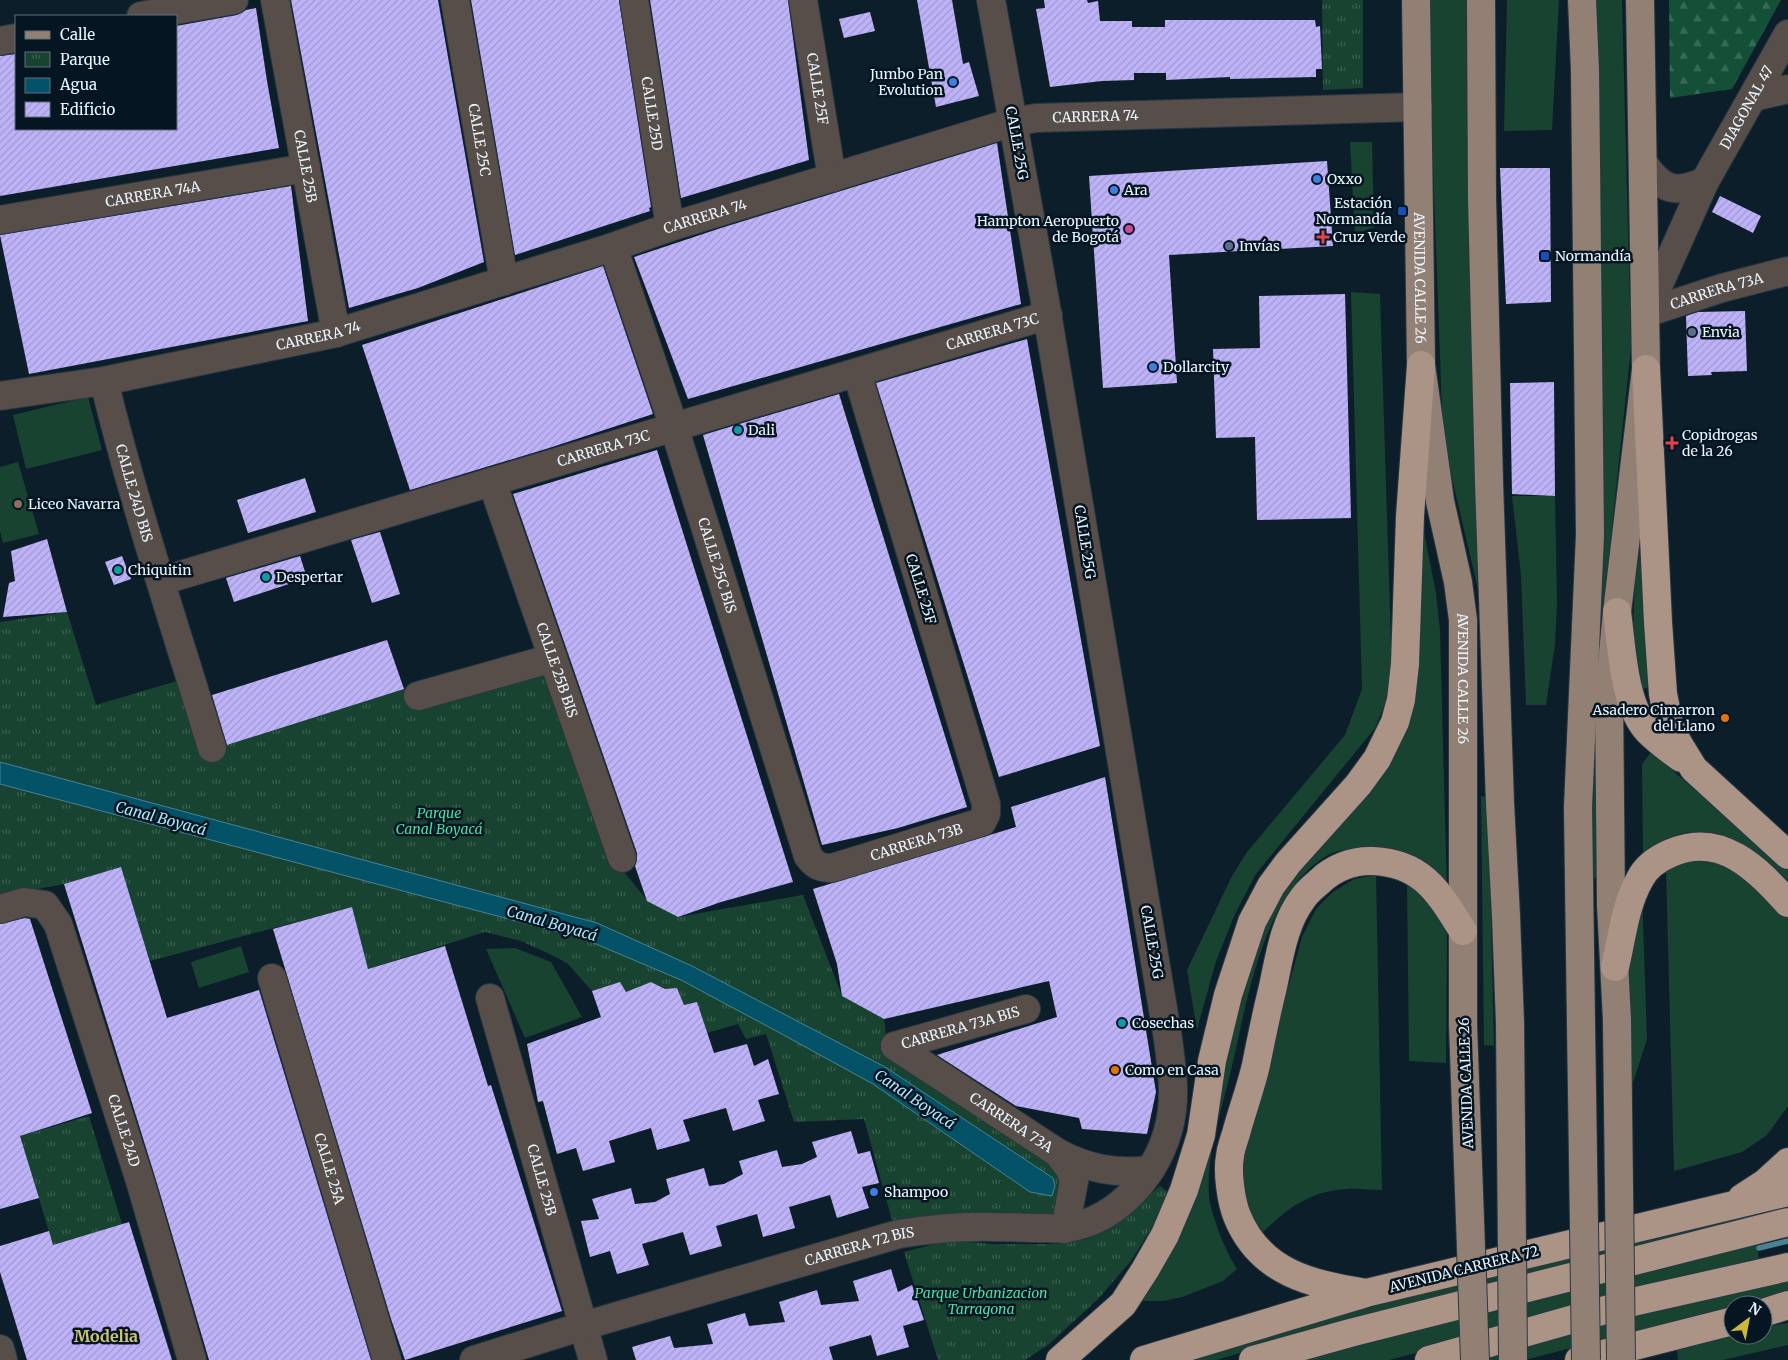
<svg xmlns="http://www.w3.org/2000/svg" width="1788" height="1360" font-family="Merriweather,serif">
	<style>
		.green { fill: #184330 }
		.forest { fill: url(#forest-firs) }
		.park { fill: url(#park-tufts) }
		.water { fill: #035267; stroke: #488395 }
		.lines { fill: none; stroke-linecap: round; stroke-linejoin: round }
		.stream { stroke: #488395; stroke-width: 5.5 }
		.building { fill: url(#building-hatch) }
		.minor-casing { stroke: #283844; stroke-width: 30 }
		.major-casing { stroke: #283844; stroke-width: 30 }
		.highway-casing { stroke: #283844; stroke-width: 30 }
		.minor { stroke: #584e49; stroke-width: 28 }
		.major { stroke: #938074; stroke-width: 28 }
		.highway { stroke: #ab9486; stroke-width: 28 }
		.major-bridge-casing { stroke: #283844; stroke-width: 30; stroke-linecap: butt }
		.major-bridge { stroke: #938074; stroke-width: 28 }
		.shop-dot { fill: #3f7fe0; stroke: #051521; stroke-width: 2 }
		.transit-dot { fill: #1a4fb4; stroke: #051521; stroke-width: 2 }
		.hotel-dot { fill: #d1479c; stroke: #051521; stroke-width: 2 }
		.health-dot { fill: #e0444e; stroke: #051521; stroke-width: 2 }
		.service-dot { fill: #5c6f8a; stroke: #051521; stroke-width: 2 }
		.culture-dot { fill: #0f9aa8; stroke: #051521; stroke-width: 2 }
		.education-dot { fill: #8d6e63; stroke: #051521; stroke-width: 2 }
		.food-dot { fill: #e8710a; stroke: #051521; stroke-width: 2 }
		.labels { text-anchor: middle; dominant-baseline: central; stroke-width: 5; stroke-linejoin: round; paint-order: stroke }
		.poi-label { font-size: 14px; fill: #eaf6ff; stroke: #051521; text-anchor: start }
		.street-label { font-size: 14px; fill: #eaf6ff; stroke: #051521 }
		.park-label { font-size: 14px; font-style: italic; fill: #4be0a2; stroke: #051521 }
		.water-label { font-size: 15px; font-style: italic; fill: #aee5f9; stroke: #051521 }
		.quarter-label { font-size: 16px; font-weight: bold; fill: #cec375; stroke: #051521 }
	</style>
	<defs>
		<pattern id="forest-firs" width="22" height="20" patternUnits="userSpaceOnUse" patternTransform="scale(1.25)"><rect width="22" height="20" fill="#135037"/><path d="M5 1l3.5 6h-7zM16 11l3.5 6h-7z" fill="#366a55"/></pattern>
		<pattern id="park-tufts" width="24" height="20" patternUnits="userSpaceOnUse" patternTransform="scale(1.25)"><rect width="24" height="20" fill="#184330"/><path d="M3 7l-1-3M5 7V3M7 7l1-3M15 17l-1-3M17 17v-4M19 17l1-3" fill="none" stroke="#3a5f4f"/></pattern>
		<pattern id="building-hatch" width="6" height="6" patternUnits="userSpaceOnUse" patternTransform="scale(1.25)"><rect width="6" height="6" fill="#beb2f9"/><path d="M-1 1l2-2M0 6l6-6M5 7l2-2" fill="none" stroke="#a098ce"/></pattern>
	</defs>
	<rect width="100%" height="100%" fill="#0d1e2b"/>
	<!-- green -->
	<path class="green" d="M1427,0H1467L1469,180L1482,606L1443,440Z
		M1507,0H1559L1552,130L1504,131Z
		M1595,0H1622L1631,347L1610,546L1601,710L1597,878L1589,879Z
		M1350,142H1372L1374,227L1355,235Z
		M1351,292L1380,294L1392,675L1386,701L1375,728L1256,874L1235,914L1216,961L1197,1030L1187,970L1232,876L1247,852L1345,735L1362,689Z
		M88,397L102,450L26,469L13,415Z
		M18,462L39,534L3,543L0,531V467Z
		M1512,496H1555L1557,604L1555,644L1546,705H1526L1521,575Z
		M1420,512L1436,593L1440,630L1447,892C1436,885 1380,848 1373,848C1359,847 1340,849 1328,855C1263,893 1248,998 1232,1066C1223,1106 1206,1154 1209,1196C1211,1215 1226,1253 1237,1269L1223,1281L1182,1297L1163,1301H1141L1255,943L1273,902L1392,755Z
		M1646,515L1654,686L1638,690L1632,653L1635,580Z
		M1651,752L1788,870V881C1762,854 1725,826 1685,833C1673,834 1655,847 1643,853L1642,764Z
		M1481,796L1488,797L1494,1046L1484,1045Z
		M1712,854L1745,871L1788,914V1106L1767,1135L1742,1152L1674,1171L1666,870L1686,856Z
		M1376,875L1382,1190C1370,1190 1358,1188 1347,1189C1310,1191 1288,1208 1263,1232L1248,1210L1243,1192L1242,1154L1302,937L1316,909L1333,892L1354,879Z
		M1407,883L1422,886L1442,914L1447,933L1446,1063L1409,1061Z
		M1642,893L1647,1039L1632,1086L1628,977L1629,940Z
		M241,946L249,972L199,988L191,962Z
		M515,948L551,962L582,1017L525,1038L486,949Z
		M1776,1204L1777,1213L1316,1330L1217,1360H1172L1274,1329Z
		M1755,1236L1760,1264L1389,1360H1285Z
		M1788,1277V1295L1750,1305H1733V1309L1644,1329L1525,1360H1467L1654,1308Z
		M1788,1323V1345L1723,1360H1678L1677,1348L1733,1335H1763V1327Z"/>
	<!-- forest -->
	<path class="forest" d="M1669,0H1781L1732,89L1670,98Z"/>
	<!-- park -->
	<path class="park" d="M1322,0H1363V88L1323,90Z
		M67,612L96,705L180,680L224,746L404,689L418,703L546,667L614,860L647,900L678,917L803,895L842,996L884,1019L888,1052L1064,1167L1060,1211L1048,1219L892,1220L864,1119L794,1122L766,1034L746,1039L738,1024L707,1033L697,1003L684,1005L677,988L665,989L651,982L626,992L619,983L592,991L568,964L556,957L521,941L485,932L368,969L352,907L150,961L121,867L64,884L0,896V622Z
		M89,1116L122,1224L53,1245L20,1136Z
		M1160,1186L1168,1192L1154,1224L1131,1261L1098,1299L1048,1345L1025,1360H938L904,1252L950,1240L992,1244H1057L1086,1239L1121,1219Z"/>
	<!-- water -->
	<path class="water" d="M0,762L597,923L692,966L885,1067L1053,1178L1055,1186L1052,1196L1030,1192L873,1084L780,1033L681,980L584,939L0,784Z"/>
	<g class="lines">
		<!-- stream -->
		<path class="stream" d="M1759,1248L1788,1241"/>
	</g>
	<!-- building -->
	<path class="building" d="M291,0H438L484,262L418,288L349,308Z
		M471,0H619L651,207L649,208L650,211L515,255Z
		M650,0H788L809,160L681,198Z
		M917,0H952L963,64L969,62L979,96L936,107Z
		M1044,0H1087L1088,3L1098,1L1100,21H1132V27H1165V20H1315L1316,27L1320,26L1322,69H1316V77L1230,79V77L1166,80V73H1134V80L1102,81L1050,87L1036,9L1045,8Z
		M256,8L267,81L279,148L0,196V56L16,54V129H176V26L237,15L246,10Z
		M870,12L875,31L844,38L839,19Z
		M997,143L1021,304L688,399L634,257L721,228Z
		M1327,161L1333,246L1169,255L1177,383L1103,388L1089,176Z
		M1500,168H1550L1551,302L1506,304Z
		M291,186L308,321L29,374L0,235Z
		M1720,196L1761,216L1753,233L1712,212Z
		M603,266L653,414L549,448L410,490L362,345Z
		M1345,294L1351,518L1257,520L1255,437L1216,438L1213,349L1260,348L1259,296Z
		M1745,311L1747,371L1711,372L1712,375L1688,376L1686,316L1698,312Z
		M1027,339L1100,746L999,777L876,383Z
		M1554,382L1555,496L1512,494L1510,383Z
		M839,394L967,807L898,828L822,845L703,435Z
		M657,450L793,882L721,902L678,917L647,901L635,866L637,860V853L513,494Z
		M305,478L316,512L248,533L237,500Z
		M380,532L400,594L372,603L351,540Z
		M47,539L67,612L3,617L9,583L15,581L11,551Z
		M122,556L131,579L114,585L105,562Z
		M300,556L307,578L234,602L226,578Z
		M387,640L404,689L227,745L212,695Z
		M1105,777L1156,1092L1147,1134L1082,1129L1079,1118L1016,1106L937,1055L1057,1017L1049,981L884,1019L842,996L837,964L813,889L1016,827L1011,807Z
		M121,867L167,1018L259,990L371,1360H209L156,1180L64,884Z
		M352,907L368,969L445,946L488,1086L491,1085L562,1311L405,1360L391,1319L273,929Z
		M25,918L30,919L92,1113L20,1136L39,1198L0,1209V924Z
		M620,982L626,992L651,982L665,989L677,988L684,1005L697,1002L714,1053L747,1044L754,1066L768,1059L779,1094L758,1100L765,1121L733,1131L726,1108L683,1120L690,1141L672,1146L657,1150L651,1128L609,1141L615,1162L583,1171L576,1148L557,1154L543,1101L538,1102L527,1044L601,1017L592,991Z
		M851,1131L858,1154L870,1151L879,1183L862,1187L869,1208L837,1218L830,1195L789,1207L795,1228L763,1237L757,1214L716,1226L722,1246L690,1255L683,1232L642,1244L649,1265L617,1274L610,1251L590,1257L581,1221L599,1219L592,1199L631,1188L635,1204L655,1202L670,1194L666,1179L704,1168L709,1186L724,1184L743,1174L739,1161L777,1150L782,1167L802,1164L817,1157L812,1142Z
		M129,1222L172,1360H27L0,1272V1246L49,1231L53,1245Z
		M891,1269L898,1292L912,1285L924,1320L903,1326L909,1347L877,1356L871,1335L829,1347L833,1360H636L632,1347L670,1336L674,1348L713,1344L707,1324L745,1313L749,1326L785,1322L779,1302L817,1290L821,1305L859,1301L853,1281Z"/>
	<g class="lines">
		<!-- minor casing -->
		<g class="minor-casing">
			<g id="minor">
				<path id="s1" d="M275,0L336,333"/>
				<path id="s2" d="M455,0L504,281"/>
				<path id="s3" d="M634,0L670,227"/>
				<path id="s4" d="M803,0L832,178"/>
				<path d="M141,16L234,0"/>
				<path d="M0,41L16,38"/>
				<path d="M1753,97L1788,89"/>
				<path d="M1643,163C1662,190 1675,195 1705,181"/>
				<path id="s5" d="M0,220L306,168"/>
				<path id="s6" d="M613,247L674,427L808,856C815,866 821,868 832,868L982,822L986,814V804L857,373"/>
				<path id="s7" d="M1646,313L1705,181L1788,34"/>
				<path id="s8" d="M1646,313L1722,288L1788,271"/>
				<path id="s9" d="M104,381C134,505 175,626 212,748"/>
				<path id="s10" d="M0,396L104,381L336,333L613,247L670,227L1013,122L1036,118L1418,107"/>
				<path id="s11" d="M492,482L622,858"/>
				<path id="s12" d="M161,581L1048,315"/>
				<path d="M418,696L553,658"/>
				<path id="s13" d="M0,909L24,902L45,905L58,924L141,1184L192,1360"/>
				<path id="s14" d="M272,978L387,1360"/>
				<path id="s15" d="M490,998L593,1360"/>
				<path id="s16" d="M895,1046L1058,1153L1070,1169L1074,1181L1065,1229"/>
				<path id="s17" d="M895,1046L1026,1009"/>
				<path d="M1058,1153C1089,1169 1115,1174 1150,1170"/>
				<path d="M0,1349L3,1360"/>
				<path id="s18" d="M474,1360L583,1326L899,1234C931,1229 962,1226 994,1227C1011,1227 1027,1228 1044,1228C1051,1228 1059,1229 1066,1228C1122,1220 1165,1166 1172,1111C1175,1087 1171,1063 1168,1039L1045,301L991,0"/>
			</g>
		</g>
		<!-- major casing -->
		<g class="major-casing">
			<g id="major">
				<path id="s19" d="M1416,0L1421,365L1440,501L1458,582L1463,620V1025"/>
				<path d="M1481,0L1482,197L1489,482L1500,803L1506,916L1510,1023"/>
				<path d="M1617,1020L1611,905L1609,694L1617,612L1646,369L1640,0"/>
				<path d="M1581,1024L1578,807L1590,535L1585,70L1582,0"/>
			</g>
		</g>
		<!-- highway casing -->
		<g class="highway-casing">
			<path id="highway" d="M1646,369L1658,622L1663,694L1669,724L1678,743L1694,769L1788,855
				M1617,612C1622,646 1623,704 1648,731C1658,741 1670,750 1681,758
				M1615,967C1622,938 1625,905 1640,879C1646,867 1659,858 1671,853C1721,831 1757,869 1788,903
				M1742,1198L1765,1183L1788,1162
				M1366,1293C1311,1284 1260,1273 1237,1216C1231,1201 1227,1172 1230,1156C1231,1147 1235,1138 1237,1130C1243,1108 1251,1087 1256,1065C1261,1040 1266,1015 1272,991C1279,960 1283,924 1303,898C1307,892 1313,887 1319,882C1333,868 1353,860 1373,861C1423,863 1439,893 1463,931
				M1763,1313L1788,1305
				M1060,1360L1123,1304L1145,1270L1165,1235L1184,1190L1201,1135L1212,1061L1228,995L1252,922L1271,886L1288,863L1358,785L1377,759L1395,722L1401,700L1405,664L1410,516L1421,365
				M1144,1360L1366,1293L1788,1192
				M1253,1360L1350,1333L1788,1222
				M1429,1360L1637,1301L1788,1267
				M1579,1360L1733,1321"/>
		</g>
		<!-- minor -->
		<use href="#minor" class="minor"/>
		<!-- major -->
		<use href="#major" class="major"/>
		<!-- highway -->
		<use href="#highway" class="highway"/>
		<!-- major-bridge casing -->
		<g class="major-bridge-casing">
			<path id="major-bridge" d="M1617,1020L1621,1360
				M1510,1023L1513,1360
				M1581,1024L1586,1360
				M1463,1025L1475,1360"/>
		</g>
		<!-- major-bridge -->
		<use href="#major-bridge" class="major-bridge"/>
	</g>
	<!-- markers -->
	<g class="shop-dot">
		<circle cx="953" cy="82" r="5"/>
		<circle cx="1317" cy="179" r="5"/>
		<circle cx="1114" cy="190" r="5"/>
		<circle cx="1153" cy="367" r="5"/>
		<circle cx="874" cy="1192" r="5"/>
	</g>
	<g class="transit-dot">
		<rect x="1397" y="206" width="10" height="10" rx="2.5"/>
		<rect x="1540" y="251" width="10" height="10" rx="2.5"/>
	</g>
	<circle class="hotel-dot" cx="1129" cy="229" r="5"/>
	<g class="health-dot">
		<path d="M1320.5 229.5h5v5h5v5h-5v5h-5v-5h-5v-5h5z"/>
		<path d="M1669.5 435.5h5v5h5v5h-5v5h-5v-5h-5v-5h5z"/>
	</g>
	<g class="service-dot">
		<circle cx="1229" cy="246" r="5"/>
		<circle cx="1692" cy="332" r="5"/>
	</g>
	<g class="culture-dot">
		<circle cx="738" cy="430" r="5"/>
		<circle cx="118" cy="570" r="5"/>
		<circle cx="266" cy="577" r="5"/>
		<circle cx="1122" cy="1023" r="5"/>
	</g>
	<circle class="education-dot" cx="18" cy="504" r="5"/>
	<g class="food-dot">
		<circle cx="1725" cy="718" r="5"/>
		<circle cx="1115" cy="1070" r="5"/>
	</g>
	<g class="labels">
		<!-- poi labels -->
		<g class="poi-label">
			<text x="943" y="74" text-anchor="end">Jumbo Pan<tspan x="943" dy="16">Evolution</tspan></text>
			<text x="1327" y="179">Oxxo</text>
			<text x="1124" y="190">Ara</text>
			<text x="1392" y="203" text-anchor="end">Estación<tspan x="1392" dy="16">Normandía</tspan></text>
			<text x="1119" y="221" text-anchor="end">Hampton Aeropuerto<tspan x="1119" dy="16">de Bogotá</tspan></text>
			<text x="1333" y="237">Cruz Verde</text>
			<text x="1239" y="246">Invías</text>
			<text x="1555" y="256">Normandía</text>
			<text x="1702" y="332">Envia</text>
			<text x="1163" y="367">Dollarcity</text>
			<text x="748" y="430">Dali</text>
			<text x="1682" y="435">Copidrogas<tspan x="1682" dy="16">de la 26</tspan></text>
			<text x="28" y="504">Liceo Navarra</text>
			<text x="128" y="570">Chiquitin</text>
			<text x="276" y="577">Despertar</text>
			<text x="1715" y="710" text-anchor="end">Asadero Cimarron<tspan x="1715" dy="16">del Llano</tspan></text>
			<text x="1132" y="1023">Cosechas</text>
			<text x="1125" y="1070">Como en Casa</text>
			<text x="884" y="1192">Shampoo</text>
		</g>
		<!-- street labels -->
		<g class="street-label">
			<text stroke="none"><textPath href="#s4" startOffset="90">CALLE 25F</textPath></text>
			<text stroke="none"><textPath href="#s7" startOffset="229">DIAGONAL 47</textPath></text>
			<text stroke="none"><textPath href="#s3" startOffset="115">CALLE 25D</textPath></text>
			<text stroke="none"><textPath href="#s10" startOffset="1134">CARRERA 74</textPath></text>
			<text stroke="none"><textPath href="#s2" startOffset="142">CALLE 25C</textPath></text>
			<text transform="translate(1017 143) rotate(80)">CALLE 25G</text>
			<text stroke="none"><textPath href="#s1" startOffset="169">CALLE 25B</textPath></text>
			<text stroke="none"><textPath href="#s5" startOffset="155">CARRERA 74A</textPath></text>
			<text stroke="none"><textPath href="#s10" startOffset="729">CARRERA 74</textPath></text>
			<text stroke="none"><textPath href="#s19" startOffset="278">AVENIDA CALLE 26</textPath></text>
			<text stroke="none"><textPath href="#s8" startOffset="74">CARRERA 73A</textPath></text>
			<text stroke="none"><textPath href="#s12" startOffset="868">CARRERA 73C</textPath></text>
			<text stroke="none"><textPath href="#s10" startOffset="324">CARRERA 74</textPath></text>
			<text stroke="none"><textPath href="#s12" startOffset="462">CARRERA 73C</textPath></text>
			<text stroke="none"><textPath href="#s9" startOffset="116">CALLE 24D BIS</textPath></text>
			<text transform="translate(1085 542) rotate(81)">CALLE 25G</text>
			<text stroke="none"><textPath href="#s6" startOffset="335">CALLE 25C BIS</textPath></text>
			<text transform="translate(921 589) rotate(73)">CALLE 25F</text>
			<text stroke="none"><textPath href="#s11" startOffset="199">CALLE 25B BIS</textPath></text>
			<text stroke="none"><textPath href="#s19" startOffset="682">AVENIDA CALLE 26</textPath></text>
			<text stroke="none"><textPath href="#s6" startOffset="756">CARRERA 73B</textPath></text>
			<text transform="translate(1152 942) rotate(80)">CALLE 25G</text>
			<text stroke="none"><textPath href="#s17" startOffset="68">CARRERA 73A BIS</textPath></text>
			<text transform="translate(1466 1083) rotate(-92)">AVENIDA CALLE 26</text>
			<text stroke="none"><textPath href="#s16" startOffset="139">CARRERA 73A</textPath></text>
			<text stroke="none"><textPath href="#s13" startOffset="286">CALLE 24D</textPath></text>
			<text stroke="none"><textPath href="#s14" startOffset="199">CALLE 25A</textPath></text>
			<text stroke="none"><textPath href="#s15" startOffset="189">CALLE 25B</textPath></text>
			<text stroke="none"><textPath href="#s18" startOffset="402">CARRERA 72 BIS</textPath></text>
			<text transform="translate(1464 1269) rotate(-14)">AVENIDA CARRERA 72</text>
		</g>
		<!-- park labels -->
		<g class="park-label">
			<text x="439" y="813">Parque<tspan x="439" dy="16">Canal Boyacá</tspan></text>
			<text x="981" y="1293">Parque Urbanizacion<tspan x="981" dy="16">Tarragona</tspan></text>
		</g>
		<!-- water labels -->
		<g class="water-label">
			<text transform="translate(161 818) rotate(15)">Canal Boyacá</text>
			<text transform="translate(552 923) rotate(16)">Canal Boyacá</text>
			<text transform="translate(915 1099) rotate(34)">Canal Boyacá</text>
		</g>
		<!-- quarter labels -->
		<g class="quarter-label">
			<text x="106" y="1336">Modelia</text>
		</g>
	</g>
	<!-- legend -->
	<rect x="15" y="15" width="162" height="115" fill="#051521" stroke="#616f7a"/>
	<rect x="25" y="31" width="25" height="8" fill="#938074" stroke="#616f7a"/>
	<text x="60" y="40" font-size="15" fill="#eaf6ff">Calle</text>
	<rect x="25" y="52" width="25" height="15" fill="url(#park-tufts)" stroke="#616f7a"/>
	<text x="60" y="65" font-size="15" fill="#eaf6ff">Parque</text>
	<rect x="25" y="78" width="25" height="15" fill="#035267" stroke="#616f7a"/>
	<text x="60" y="90" font-size="15" fill="#eaf6ff">Agua</text>
	<rect x="25" y="102" width="25" height="15" fill="url(#building-hatch)" stroke="#616f7a"/>
	<text x="60" y="115" font-size="15" fill="#eaf6ff">Edificio</text>
	<!-- north arrow -->
	<g transform="translate(1748 1320) rotate(32)"><circle r="24" fill="#051521" stroke="#616f7a"/>
	<path d="M0-4L9 19L0 12L-9 19Z" fill="#ccb939"/>
	<text y="-8" font-size="14" font-weight="bold" text-anchor="middle" fill="#eaf6ff">N</text>
	</g>
</svg>
